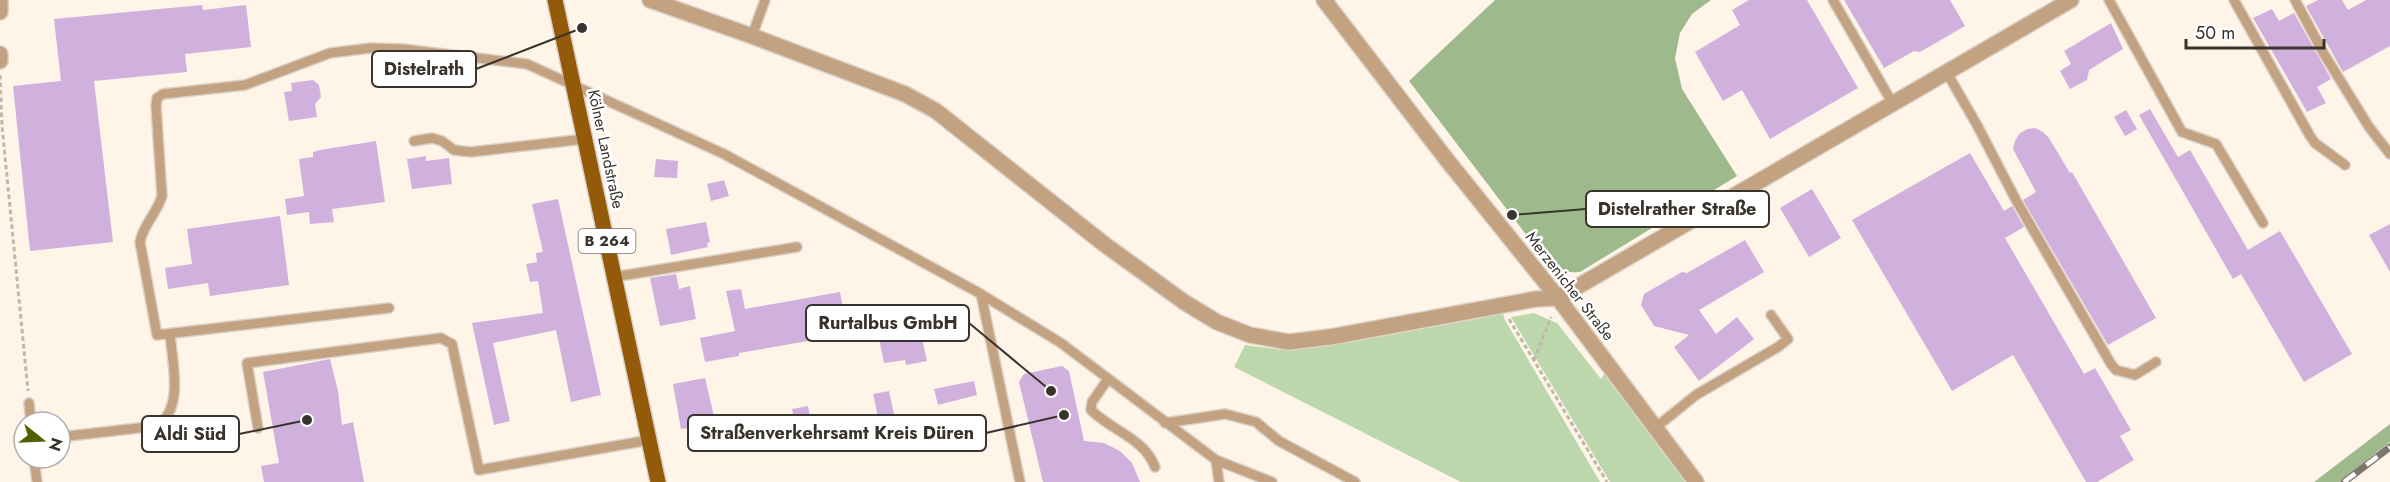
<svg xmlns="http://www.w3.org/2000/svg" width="2390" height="482" font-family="Jost,sans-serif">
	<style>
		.green { fill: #bdd7ad }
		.forest { fill: #9eba8c }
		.building { fill: #d0b0dc }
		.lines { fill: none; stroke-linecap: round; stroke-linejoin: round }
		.service-casing { stroke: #dbd1c6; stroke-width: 12 }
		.minor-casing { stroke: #dbd1c6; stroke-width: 18 }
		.tertiary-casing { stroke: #dbd1c6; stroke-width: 18 }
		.primary-casing { stroke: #dbd1c6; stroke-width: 18 }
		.path { stroke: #bfb6ac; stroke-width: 3; stroke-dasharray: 4.5 3; stroke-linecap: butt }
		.service { stroke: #c2a281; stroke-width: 9 }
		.minor { stroke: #c2a281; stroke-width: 15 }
		.tertiary { stroke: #c2a281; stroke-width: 15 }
		.primary { stroke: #935a0a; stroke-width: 15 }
		.rail-casing { stroke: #7d766e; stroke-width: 7 }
		.rail { stroke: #fff; stroke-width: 4.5; stroke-dasharray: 14; stroke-linecap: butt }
		.labels { text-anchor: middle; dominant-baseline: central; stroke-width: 5; stroke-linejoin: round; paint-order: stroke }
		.shield { fill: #fff; stroke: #74706c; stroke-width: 1.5 }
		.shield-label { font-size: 15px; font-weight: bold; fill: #38332d }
		.street-label { font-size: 16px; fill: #38332d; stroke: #fff }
		.leader { fill: none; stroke: #38332d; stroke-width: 2 }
		.callout-dot { fill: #38332d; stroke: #fff; stroke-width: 2 }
		.callout { fill: #fff; stroke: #38332d; stroke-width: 2 }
		.callout-label { font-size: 18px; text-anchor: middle; font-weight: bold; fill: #38332d }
	</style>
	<rect width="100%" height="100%" fill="#fff4e8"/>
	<!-- green -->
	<path class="green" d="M1534,313L1557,323L1601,379L1604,374L1685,482H1610L1511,317Z
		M1503,314L1505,320L1600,482H1461L1234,367L1245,345L1283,350L1352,342Z"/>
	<!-- forest -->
	<path class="forest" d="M1495,0H1711L1692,14L1680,33L1675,58L1682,89L1737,176L1580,272C1565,273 1559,271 1547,262L1409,81Z
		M2390,424V442L2339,482H2314Z"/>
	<!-- building -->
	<path class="building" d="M1749,0H1807L1858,88L1770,139L1742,90L1723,101L1695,52L1740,25L1732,10Z
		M1844,0H1950L1965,26L1920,52L1914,51L1884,68Z
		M2318,0H2342L2348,10L2366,0H2390V46L2343,72L2306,6Z
		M202,5L203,10L246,5L251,47L185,54L187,72L94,81L113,242L30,251L13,86L61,81L54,19Z
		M2272,9L2279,21L2294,13L2331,79L2317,87L2326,103L2307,112L2253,18Z
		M2111,23L2123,49L2089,70L2087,80L2070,89L2060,71L2071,64L2064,51Z
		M313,80L319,85L321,97L315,104L317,117L289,121L284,92L292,91L291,83Z
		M2150,109L2178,157L2190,150L2248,250L2280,231L2352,354L2304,382L2241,274L2233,279L2139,115Z
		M2126,110L2137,129L2125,136L2114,117Z
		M2035,128L2043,132L2049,138L2070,173L2072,172L2156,318L2108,345L2023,200L2036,192L2013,149L2015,141L2019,134L2027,129Z
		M376,141L385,202L332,209L334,222L310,224L309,212L287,215L285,199L304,196L299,159L313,157V152L320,150Z
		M1970,153L2004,211L2012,206L2024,227L2005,238L2084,374L2095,368L2131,430L2120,436L2134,460L2097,482H2086L2013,355L1952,391L1852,220Z
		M426,156V161L449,158L452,184L412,189L407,159Z
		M656,159L678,161L677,178L654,177Z
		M724,180L729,196L711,201L707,184Z
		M1812,189L1841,238L1809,257L1780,208Z
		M558,199L601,395L571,402L556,330L493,343L510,421L494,425L472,323L543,313L538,281L530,282L526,264L537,262L536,253L543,252L532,204Z
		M280,216L289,285L210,296L208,283L168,289L165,268L192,264L187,229Z
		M706,222L710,242L707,243L708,247L671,255L666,229Z
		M2390,224V272L2369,235Z
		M1745,240L1764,272L1699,310L1716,334L1737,317L1754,339L1699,381L1674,347L1689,335L1654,326L1641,305L1644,294L1682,272L1687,273Z
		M676,274L679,289L690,286L696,319L660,326L650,278Z
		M741,289L745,309L840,292L848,334L739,353V356L705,362L700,338L735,331L726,291Z
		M915,306L927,361L906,365L905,360L884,363L875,319L895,315L894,310Z
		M330,359L338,391L342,425L353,422L364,482H264L261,466L279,463L263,372Z
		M1062,366L1069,371L1084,441L1104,443L1120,451L1132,463L1140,482H1043L1019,382L1024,374Z
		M705,378L721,446L693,451L689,428L681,429L673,384Z
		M974,381L977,395L938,405L934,389Z
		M889,391L894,414L878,417L873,394Z
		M808,406L812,429L796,432L792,409Z"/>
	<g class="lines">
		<!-- service casing -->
		<g class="service-casing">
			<path id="service" d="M1833,0L1893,104
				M2109,0L2182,132L2216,144L2263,223
				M2234,0L2310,136L2315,143L2345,165
				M2295,0L2324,54L2369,127L2390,154
				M752,36L765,0
				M1947,73L1977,125L2017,202L2111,364L2116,370L2135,375L2156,362
				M414,141L432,138L442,141L454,150L471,152L585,139
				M614,277L797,247
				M981,294L1020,482
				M389,308L157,335L140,242C143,225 157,213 162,196L156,106L157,98L163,94L245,85L330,53L371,48L403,49L527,64L724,154L981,294L1061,343L1216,460L1219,482
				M1108,379L1092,402L1091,410C1112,431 1144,438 1155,467
				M29,403L31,422
				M1165,423L1225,414L1256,422L1279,441L1355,482
				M258,428L247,363L441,338L452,344L479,470L649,440
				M1655,428L1696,395L1778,347L1788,339L1771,315
				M60,437L156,426C185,410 172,361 170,334
				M34,458L37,482
				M1216,460L1272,482"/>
		</g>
		<!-- minor casing -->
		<g class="minor-casing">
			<path id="minor" d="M650,0L752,36L905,94L936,111L1104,244L1184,302L1217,322L1250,335L1289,342L1330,337L1536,299L1558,298
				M0,12V0
				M0,54V61"/>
		</g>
		<!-- tertiary casing -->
		<g class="tertiary-casing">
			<path id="tertiary" d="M1324,0L1447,160L1558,298L1696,482
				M1558,298L2071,0"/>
		</g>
		<!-- primary casing -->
		<g class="primary-casing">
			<path id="primary" d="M555,0L658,482"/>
		</g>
		<!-- path -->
		<path class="path" d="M0,75L2,126L28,391
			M1509,319L1607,482
			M1534,360L1551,317"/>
		<!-- service -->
		<use href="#service" class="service"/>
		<!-- minor -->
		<use href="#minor" class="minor"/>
		<!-- tertiary -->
		<use href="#tertiary" class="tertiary"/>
		<!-- primary -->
		<use href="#primary" class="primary"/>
		<!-- rail casing -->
		<g class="rail-casing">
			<path id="rail" d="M2344,482L2390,447"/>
		</g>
		<!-- rail -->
		<use href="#rail" class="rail"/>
	</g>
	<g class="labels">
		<!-- shield labels -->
		<rect class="shield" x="578.5" y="229" width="57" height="24" rx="4.5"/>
		<g class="shield-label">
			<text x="607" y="241">B 264</text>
		</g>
		<!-- street labels -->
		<g class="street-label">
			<text transform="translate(606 149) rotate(78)">Kölner Landstraße</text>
			<text transform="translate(1570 286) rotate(52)">Merzenicher Straße</text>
		</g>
	</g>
	<!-- callouts -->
	<path class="leader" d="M582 28L476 69M1512 215L1586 209M1051 391L969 323M1064 415L986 433M307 420L239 434"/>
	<g class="callout-dot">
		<circle cx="582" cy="28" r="6"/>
		<circle cx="1512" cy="215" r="6"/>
		<circle cx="1051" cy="391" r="6"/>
		<circle cx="1064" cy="415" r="6"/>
		<circle cx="307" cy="420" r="6"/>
	</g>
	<g class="callout">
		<rect x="372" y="51" width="104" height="36" rx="6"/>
		<rect x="1586" y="191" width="183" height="36" rx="6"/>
		<rect x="806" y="305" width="163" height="36" rx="6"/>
		<rect x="688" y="415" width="298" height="36" rx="6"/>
		<rect x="142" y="416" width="97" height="36" rx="6"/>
	</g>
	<g class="callout-label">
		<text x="424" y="75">Distelrath</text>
		<text x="1677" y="215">Distelrather Straße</text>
		<text x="888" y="329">Rurtalbus GmbH</text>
		<text x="837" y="439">Straßenverkehrsamt Kreis Düren</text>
		<text x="190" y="440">Aldi Süd</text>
	</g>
	<!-- north arrow -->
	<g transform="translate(42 440) rotate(108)"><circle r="28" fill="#ffffff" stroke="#afadab" stroke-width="1.5"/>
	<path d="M0-4.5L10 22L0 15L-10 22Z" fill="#545f00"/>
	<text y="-9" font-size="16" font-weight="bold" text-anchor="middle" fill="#38332d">N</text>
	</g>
	<!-- scale -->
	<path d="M2186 39v9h138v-9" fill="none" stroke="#38332d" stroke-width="3"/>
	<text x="2195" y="39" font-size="18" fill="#38332d" stroke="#ffffff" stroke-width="4.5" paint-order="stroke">50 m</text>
</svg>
